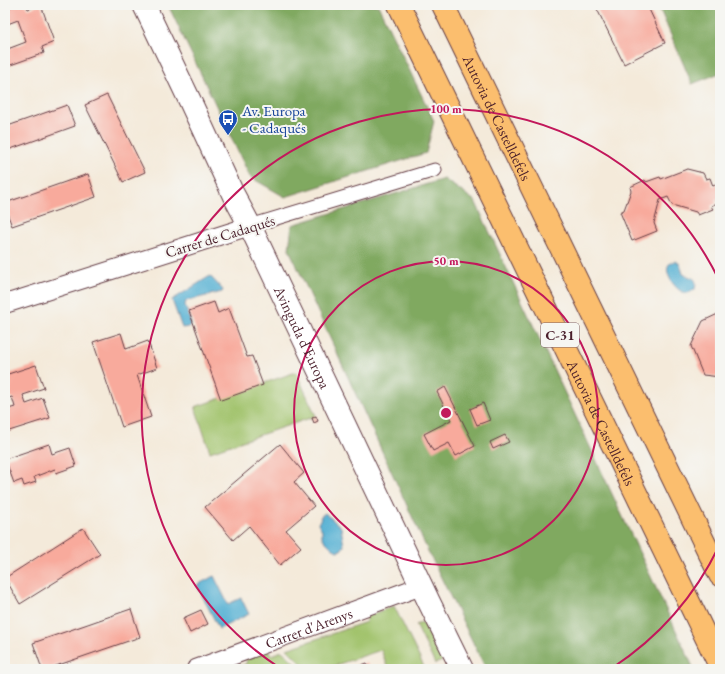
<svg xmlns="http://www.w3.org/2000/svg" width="725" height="674" font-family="'EB Garamond',serif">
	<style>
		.green { fill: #a1c36c; stroke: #76714c }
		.forest { fill: #80a960; stroke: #656446 }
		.water { fill: #55b0d3; stroke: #50687f }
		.building { fill: #f8aa9c }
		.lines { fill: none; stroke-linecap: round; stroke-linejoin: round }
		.pedestrian-casing { stroke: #643d45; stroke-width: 15 }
		.minor-casing { stroke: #643d45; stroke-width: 20 }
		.tertiary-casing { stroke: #643d45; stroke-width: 24 }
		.trunk-casing { stroke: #643d45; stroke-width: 24 }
		.pedestrian { stroke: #fff; stroke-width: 13 }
		.minor { stroke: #fff; stroke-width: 18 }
		.tertiary { stroke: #fff; stroke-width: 22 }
		.trunk { stroke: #fbbe6e; stroke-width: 22 }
		.ring { fill: none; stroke: #c2185b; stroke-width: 2 }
		.labels { text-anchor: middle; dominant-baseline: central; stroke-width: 4; stroke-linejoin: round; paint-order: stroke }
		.shield { fill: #f6f6f2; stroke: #7e6067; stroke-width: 1 }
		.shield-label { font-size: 14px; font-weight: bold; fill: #4a1f2b }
		.transit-label { font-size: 15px; fill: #164399; stroke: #f6f6f2; text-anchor: start }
		.street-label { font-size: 15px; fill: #4a1f2b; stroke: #f6f6f2 }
		.centre { fill: #c2185b; stroke: #f6f6f2; stroke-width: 2 }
		.ring-label { font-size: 12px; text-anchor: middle; font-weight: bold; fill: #c2185b; stroke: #f6f6f2; stroke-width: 4; stroke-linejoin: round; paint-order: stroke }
	</style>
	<rect width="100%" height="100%" fill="#f6f6f2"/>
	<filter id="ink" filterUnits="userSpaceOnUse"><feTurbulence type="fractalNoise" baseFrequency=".025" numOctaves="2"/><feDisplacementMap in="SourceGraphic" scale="8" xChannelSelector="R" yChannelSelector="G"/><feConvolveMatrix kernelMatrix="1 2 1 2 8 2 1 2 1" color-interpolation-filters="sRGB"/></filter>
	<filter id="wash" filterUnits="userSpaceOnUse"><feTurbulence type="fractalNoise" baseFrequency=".012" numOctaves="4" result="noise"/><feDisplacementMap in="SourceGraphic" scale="16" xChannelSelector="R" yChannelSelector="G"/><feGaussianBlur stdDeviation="0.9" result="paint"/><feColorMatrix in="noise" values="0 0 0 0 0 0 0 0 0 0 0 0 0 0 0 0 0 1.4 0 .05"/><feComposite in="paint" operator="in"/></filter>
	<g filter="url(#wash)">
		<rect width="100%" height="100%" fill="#f4eada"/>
		<!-- green -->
		<path class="green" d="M296,372L316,416L210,452L195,407Z
			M394,606L425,669H388L381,650L330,667L331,669H307L287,649L366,622L367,616Z
			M423,622L442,661L435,664L416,625Z
			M268,649L271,655L282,651L302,669H230L246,664L247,656Z"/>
		<!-- forest -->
		<path class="forest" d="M168,5H378L434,121L426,153L285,197L250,177Z
			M658,5H720V73L692,84Z
			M444,179L475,201L694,669H486L426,547L289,249L292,225Z"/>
		<!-- water -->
		<path class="water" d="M676,261L680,264L683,274C692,279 698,276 695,289C692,291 690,293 686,293C674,292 657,263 676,261Z
			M210,276L223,290L222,292L186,301L185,305L191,324L189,327L182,328L172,300Z
			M325,513L341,527L344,546L341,550L337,551L332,548L325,541L322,537V530L318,523L321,519L320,517Z
			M214,576L228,604L241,598L249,614L219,629L197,585Z"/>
		<g id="blocks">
			<!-- building -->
			<path class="building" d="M17,5H26L28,9L41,5L54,42L42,47L44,53L5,67V50L26,42L18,20L5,25V9Z
				M595,5H647L665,43L624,64Z
				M107,95L145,172L123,182L85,105Z
				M67,105L75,126L5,151V127Z
				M687,169L703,173L706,179L710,178L713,186L717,184L720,192V198L715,200L717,203L711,206L713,209L698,215L696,212L672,205L668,197L660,200L654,223L657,231L632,241L620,212L624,210L631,191L630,187L645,180L646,182L660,177L661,179Z
				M88,174L96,197L12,226L5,208V203Z
				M214,302L218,313L229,308L247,357L252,356L263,385L221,400L189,311Z
				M720,313V377L703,375L691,346L703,321Z
				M121,333L126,349L148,341L157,368L137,375L151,417L122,427L93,342Z
				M36,365L44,388L23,395L26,404L43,398L50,418L6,432L5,410L15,407L12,397L5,399V375Z
				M445,387L475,446L456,456L449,443L433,451L424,434L451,420L437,392Z
				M483,403L490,420L477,425L470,409Z
				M316,416L318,421L314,423L312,418Z
				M505,435L509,442L493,449L490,442Z
				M49,444L52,454L70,448L76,466L56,473L55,469L34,477L36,482L24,486L22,480L14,483L5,459Z
				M280,444L304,473L294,482L314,506L286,530L301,547L280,565L249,526L233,540L205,507Z
				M83,528L100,554L20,604L5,578Z
				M131,609L140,637L47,669H42L33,643Z
				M201,610L208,624L190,633L183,618Z
				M367,663L369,669H351Z"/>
		</g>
	</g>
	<g filter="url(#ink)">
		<use href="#blocks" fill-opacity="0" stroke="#643d45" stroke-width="1"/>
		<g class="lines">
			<!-- pedestrian casing -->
			<g class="pedestrian-casing">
				<path id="pedestrian" d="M250,226L435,170"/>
			</g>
			<!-- minor casing -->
			<g class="minor-casing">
				<g id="minor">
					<path d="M5,304L250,226"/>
					<path id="s1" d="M196,669L421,586"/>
				</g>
			</g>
			<!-- tertiary casing -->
			<g class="tertiary-casing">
				<g id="tertiary">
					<path id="s2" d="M144,5L190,101L233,194L250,226L429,602L462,669"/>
				</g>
			</g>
			<!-- trunk casing -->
			<g class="trunk-casing">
				<g id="trunk">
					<path id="s3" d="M399,5L720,666"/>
					<path id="s4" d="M443,5L720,575"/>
				</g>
			</g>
			<!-- pedestrian -->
			<use href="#pedestrian" class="pedestrian"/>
			<!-- minor -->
			<use href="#minor" class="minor"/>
			<!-- tertiary -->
			<use href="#tertiary" class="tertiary"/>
			<!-- trunk -->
			<use href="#trunk" class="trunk"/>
		</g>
	</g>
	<!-- distance rings -->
	<g class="ring">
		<circle cx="446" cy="413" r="152"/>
		<path d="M719 546A304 304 0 0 1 612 668M280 668A304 304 0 1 1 719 280"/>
	</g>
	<!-- icons -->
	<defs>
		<g id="bus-pin" transform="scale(1)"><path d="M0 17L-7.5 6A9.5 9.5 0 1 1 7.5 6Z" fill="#1a4fb4" stroke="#f6f6f2"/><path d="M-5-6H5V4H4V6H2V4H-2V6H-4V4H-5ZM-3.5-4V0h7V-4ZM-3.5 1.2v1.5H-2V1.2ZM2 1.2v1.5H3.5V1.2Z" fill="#fff"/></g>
	</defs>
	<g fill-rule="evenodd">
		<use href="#bus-pin" x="228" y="119"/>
	</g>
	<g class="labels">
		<!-- shield labels -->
		<rect class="shield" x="541" y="323" width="38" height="24" rx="3"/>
		<g class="shield-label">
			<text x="560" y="335">C-31</text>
		</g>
		<!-- transit labels -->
		<g class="transit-label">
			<text x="242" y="110">Av. Europa<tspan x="242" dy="17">- Cadaqués</tspan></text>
		</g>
		<!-- street labels -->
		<g class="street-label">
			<text stroke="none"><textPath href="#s4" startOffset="125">Autovia de Castelldefels</textPath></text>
			<text transform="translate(220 236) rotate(-17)">Carrer de Cadaqués</text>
			<text stroke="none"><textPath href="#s2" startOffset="368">Avinguda d'Europa</textPath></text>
			<text stroke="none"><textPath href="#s3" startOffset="464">Autovia de Castelldefels</textPath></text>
			<text stroke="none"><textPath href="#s1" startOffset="120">Carrer d'Arenys</textPath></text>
		</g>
	</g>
	<circle cx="446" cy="413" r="6" class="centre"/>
	<g class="ring-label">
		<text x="446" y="113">100 m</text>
		<text x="446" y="265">50 m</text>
	</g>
	<!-- margin -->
	<rect width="725" height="674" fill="none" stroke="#f6f6f2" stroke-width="20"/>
</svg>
